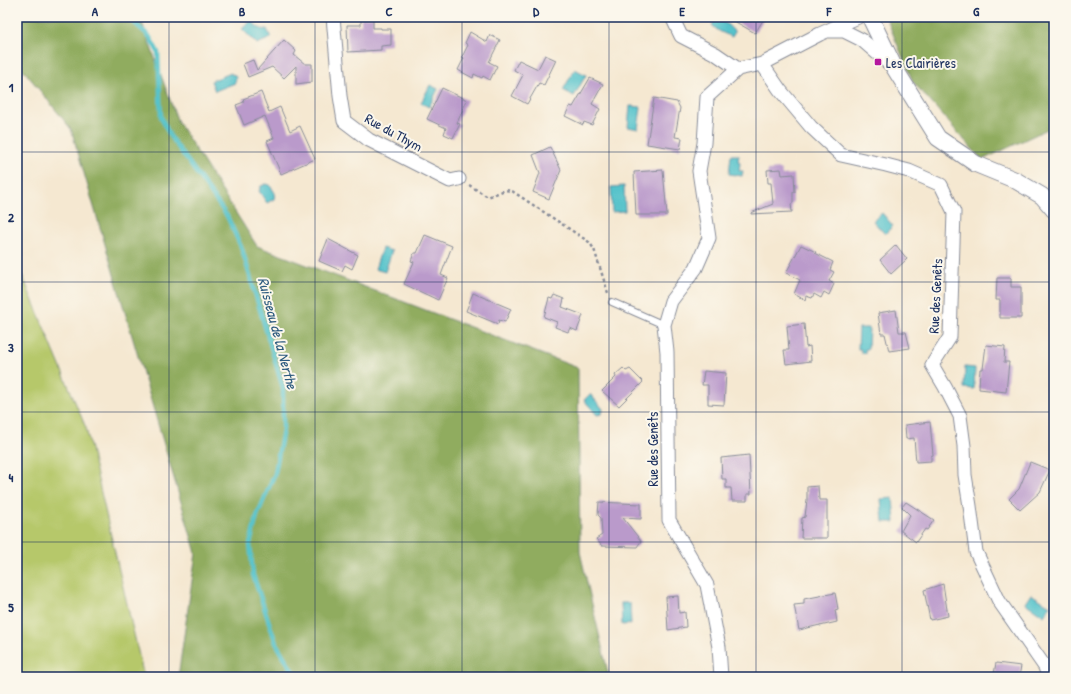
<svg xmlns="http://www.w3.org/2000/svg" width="1071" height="694" font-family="'Patrick Hand',sans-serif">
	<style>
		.green { fill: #b6c86b; stroke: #687c64 }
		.forest { fill: #90ac5f; stroke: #566e5e }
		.water { fill: #56c3cb; stroke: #387994 }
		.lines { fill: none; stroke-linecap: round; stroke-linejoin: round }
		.stream { stroke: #56c3cb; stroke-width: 4.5 }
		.building { fill: #ba9acb }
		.service-casing { stroke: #888c98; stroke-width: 8 }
		.minor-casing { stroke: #888c98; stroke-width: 15 }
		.tertiary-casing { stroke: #888c98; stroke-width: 18 }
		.path { stroke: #888c98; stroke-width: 2.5; stroke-dasharray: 3 3; stroke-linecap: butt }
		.service { stroke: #fff; stroke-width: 6 }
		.minor { stroke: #fff; stroke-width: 13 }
		.tertiary { stroke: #fff; stroke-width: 16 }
		.grid { fill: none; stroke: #1b2f5e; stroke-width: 1; stroke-opacity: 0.55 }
		.poi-dot { fill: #b5179e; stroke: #fbf7ec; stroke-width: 1.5 }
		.labels { text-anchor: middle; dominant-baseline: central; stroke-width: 4; stroke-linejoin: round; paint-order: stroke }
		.poi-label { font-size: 14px; fill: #1b2f5e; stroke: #fbf7ec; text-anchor: start }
		.street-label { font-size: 14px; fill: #1b2f5e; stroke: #fbf7ec }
		.water-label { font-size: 15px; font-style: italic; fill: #2d5b7f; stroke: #fbf7ec }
		.neatline { fill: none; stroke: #1b2f5e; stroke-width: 1.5 }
		.grid-label { font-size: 13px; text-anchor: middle; font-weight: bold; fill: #1b2f5e }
	</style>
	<rect width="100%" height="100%" fill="#fbf7ec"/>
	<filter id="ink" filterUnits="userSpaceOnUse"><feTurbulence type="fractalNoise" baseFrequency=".025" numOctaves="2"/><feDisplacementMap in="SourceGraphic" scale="8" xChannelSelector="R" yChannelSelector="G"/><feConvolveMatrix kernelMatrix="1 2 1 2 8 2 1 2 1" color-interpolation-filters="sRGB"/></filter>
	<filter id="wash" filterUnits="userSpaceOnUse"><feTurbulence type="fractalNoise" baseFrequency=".012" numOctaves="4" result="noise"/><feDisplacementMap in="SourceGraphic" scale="16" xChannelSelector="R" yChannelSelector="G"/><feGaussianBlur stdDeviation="0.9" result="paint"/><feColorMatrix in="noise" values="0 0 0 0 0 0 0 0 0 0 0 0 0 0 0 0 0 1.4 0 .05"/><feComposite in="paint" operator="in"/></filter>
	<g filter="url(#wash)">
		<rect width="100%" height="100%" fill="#f5e8d1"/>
		<!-- green -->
		<path class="green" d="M17,263L86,428L144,677H17Z"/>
		<!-- forest -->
		<path class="forest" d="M17,17H140L178,122L257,246L578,368L580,552L609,677H178L196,553L71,129L17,62Z
			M886,17H1054V126L982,160L913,82Z"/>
		<!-- water -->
		<path class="water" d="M716,19L727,24L735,32L732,37C724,33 718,32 712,25Z
			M251,21C257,26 260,31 267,29L271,38L257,44L242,29Z
			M575,69L586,75L574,96L563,90Z
			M231,73V74L235,75L236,78L235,83L215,91L211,81Z
			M430,85L438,89L429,107L421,103Z
			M630,106L641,107L638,129L628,127Z
			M731,155H739L738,161L740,163L739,171H743L742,176L729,174Z
			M266,184L270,185L275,193L274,199L267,203L259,191L261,186Z
			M624,186L625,211L612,212L611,187Z
			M882,213L893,226L885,234L873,221Z
			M382,248L392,251L385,272L375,269Z
			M859,328H869L868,349H865V353H861V349H858Z
			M965,367L975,368L974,389L964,388Z
			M590,394L603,409L602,414L597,415L584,400Z
			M893,498L895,522H883L881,499Z
			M1031,594L1050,606L1044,616L1025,603Z
			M621,603H630L631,624L622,625Z"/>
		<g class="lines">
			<!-- stream -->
			<path class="stream" d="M128,17L149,36L158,52L161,117L170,136L227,216L242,249L283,388V429L275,473L257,516L250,544L253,575L276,643L296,677"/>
		</g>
		<g id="blocks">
			<!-- building -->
			<path class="building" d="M373,17V28H381V29H391V45L381,46V50L348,52L347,25H361V18Z
				M727,17H765L755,33Z
				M470,32L487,42L490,35L500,40L489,62L497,66L490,80L483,76L482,78L474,74L473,78L458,70L464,58L462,57L468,45L465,43Z
				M284,40L296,51L294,55L305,64H312V82L296,84V66L284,78L272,67L248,77L243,64L253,60L257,70Z
				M545,55L556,60L544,85L539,83L527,104L512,96L523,75L514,70L519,60L538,69Z
				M590,78L603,84L592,104L600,109L592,125L584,122L583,125L565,116L570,106L573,107Z
				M442,88L467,100L457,123L460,124L453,138L444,134L446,128L427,119Z
				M261,92L269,112L280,107L290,131L300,126L315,159L281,174L267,141L274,138L265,116L244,125L236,105L244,102L243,99Z
				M654,98L677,102L680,108L675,137L682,138L680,149L647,144Z
				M550,147L561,170L549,199L533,192L540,173L533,155Z
				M781,169L782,175L794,174L795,192H793V203L791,204L792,212L751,214V213L773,204L771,183H768L767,170Z
				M663,170L667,215H636L634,172Z
				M425,235L452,246L441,275L448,278L438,300L404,284L414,262L411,261L414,253H417Z
				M328,239L358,255L352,269L345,265L342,271L319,261Z
				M801,245L816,252L815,253L833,262L830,270L834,272L829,281L834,284L829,295L824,292L821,298L814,294L812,298L806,296L805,300L794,294L800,280L786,273Z
				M896,245L907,259L891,274L880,260Z
				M997,278H1011V287H1021V318H1000V300H996Z
				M473,293L511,309L505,322L499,320L498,324L466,311Z
				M554,295L564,299L562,307L583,315L577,331L570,328L568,332L555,327L557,322L544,317L549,298L552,299Z
				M896,310L899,332H906L910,348L889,351L885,334H881L878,313Z
				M804,324L806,347L810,346L811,361L786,364L784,350H789L787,326Z
				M986,345L1005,347L1004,362H1009L1006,392L979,389L980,369H983Z
				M623,368L626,371L630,369L643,382L619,406L602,391L616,377L615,375Z
				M704,371L726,373L724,405L708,404V385H702Z
				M930,422L933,455L931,456V461L916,462L914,438L906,439L905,425Z
				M749,455L751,494H747V501H732L731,488H726V479H722L721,458Z
				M1030,462L1050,470L1040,492L1020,510L1009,499L1019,489Z
				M818,486L819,500H827V538H801L802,518L805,517L807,500V487Z
				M599,502L641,504V519L623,518L641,541L637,547L602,546L596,539L602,535L601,518L598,515Z
				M906,502L934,520L927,530L925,529L916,542L901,531L910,515L902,507Z
				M943,584L948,616L930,620L924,590Z
				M835,593L838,609L835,610L837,622L820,626V625L799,630L794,605L804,604V599Z
				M678,596L679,613L685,612L686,627L668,630L666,597Z
				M996,663L1021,666L1019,677H997L998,675L994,674Z"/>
		</g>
	</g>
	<g filter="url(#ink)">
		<use href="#blocks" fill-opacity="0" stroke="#888c98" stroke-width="1"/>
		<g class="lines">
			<!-- service casing -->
			<g class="service-casing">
				<path id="service" d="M612,302L664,325"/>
			</g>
			<!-- minor casing -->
			<g class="minor-casing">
				<path id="minor" d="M333,17L340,96L344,121L369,140L450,181L459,179
					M672,17L681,36L716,54L738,69
					M829,31H844L862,40L893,67
					M762,64L780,90L811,127L841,155L886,165L909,171L941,185L954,212L950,337L932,365L945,387L960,416L964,446L965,475L970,506L976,552L999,601L1045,667L1048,677
					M721,677L719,647L707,585L669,520L667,352L664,325L671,301L696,268L709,238L699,171L704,143L707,97L738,69L762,64L820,34L858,17"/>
			</g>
			<!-- tertiary casing -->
			<g class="tertiary-casing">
				<path id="tertiary" d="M870,17L895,69L938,138L976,164L1015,180L1042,196L1054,210"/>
			</g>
			<!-- path -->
			<path class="path" d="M469,185L488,197L505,190L512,191L589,242L594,249L608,293"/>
			<!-- service -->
			<use href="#service" class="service"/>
			<!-- minor -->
			<use href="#minor" class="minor"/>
			<!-- tertiary -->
			<use href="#tertiary" class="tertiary"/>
		</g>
	</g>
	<!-- grid -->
	<path class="grid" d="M169,17V677M315,17V677M462,17V677M609,17V677M756,17V677M902,17V677M17,152H1054M17,282H1054M17,412H1054M17,542H1054"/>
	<!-- markers -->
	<rect class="poi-dot" x="874" y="58" width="8" height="8" rx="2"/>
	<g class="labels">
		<!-- poi labels -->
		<g class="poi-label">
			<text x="886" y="62">Les Clairières</text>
		</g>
		<!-- street labels -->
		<g class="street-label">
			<text transform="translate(394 132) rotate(29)">Rue du Thym</text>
			<text transform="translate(935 296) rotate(-87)">Rue des Genêts</text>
			<text transform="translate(652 449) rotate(-90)">Rue des Genêts</text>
		</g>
		<!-- water labels -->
		<g class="water-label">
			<text transform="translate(278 333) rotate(75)">Ruisseau de la Nerthe</text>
		</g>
	</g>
	<!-- margin -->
	<rect width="1071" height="694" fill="none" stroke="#fbf7ec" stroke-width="44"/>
	<rect x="22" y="22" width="1027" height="650" class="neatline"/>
	<g class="grid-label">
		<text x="95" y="16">A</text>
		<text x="242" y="16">B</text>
		<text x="389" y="16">C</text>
		<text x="536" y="16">D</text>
		<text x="682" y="16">E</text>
		<text x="829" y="16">F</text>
		<text x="976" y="16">G</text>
		<text x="11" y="92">1</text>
		<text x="11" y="222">2</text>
		<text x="11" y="352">3</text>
		<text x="11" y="482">4</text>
		<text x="11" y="612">5</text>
	</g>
</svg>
